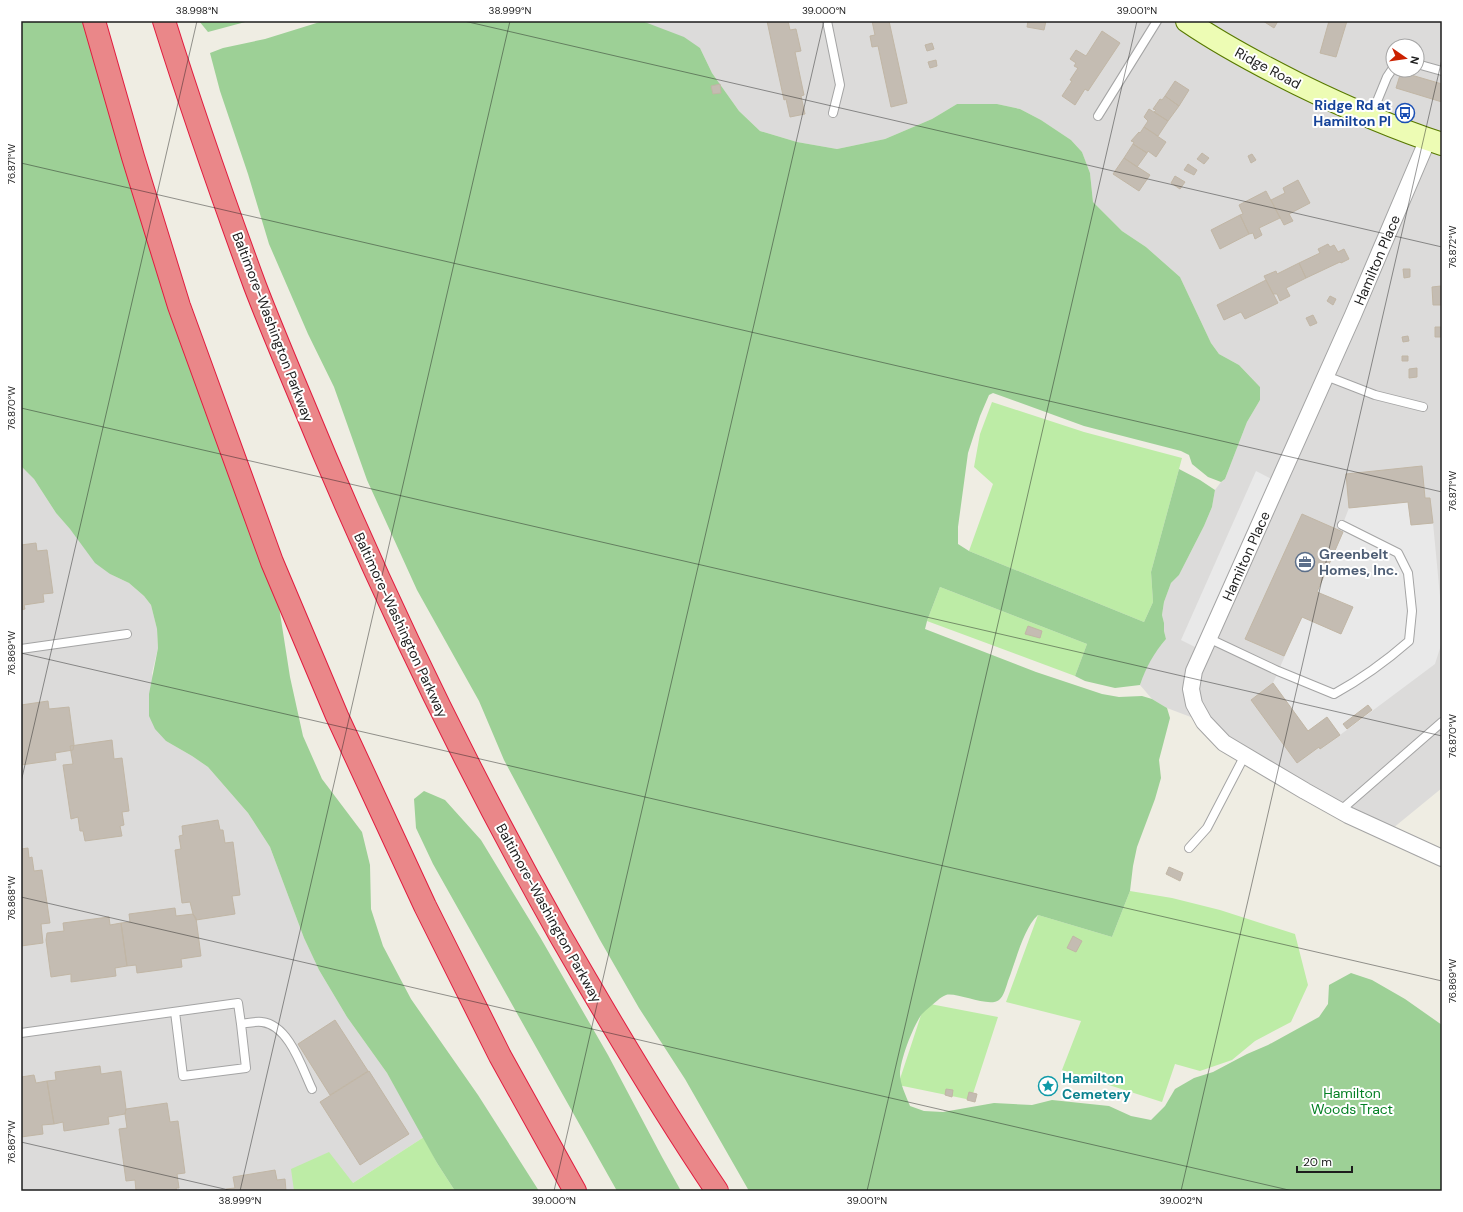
<svg xmlns="http://www.w3.org/2000/svg" width="1463" height="1212" font-family="'DM Sans',sans-serif">
	<style>
		.residential { fill: #dcdbda; fill-rule: evenodd }
		.grass { fill: #bdeca6 }
		.forest { fill: #9dd096 }
		.parking { fill: #e9e9e9 }
		.building { fill: #c4bcb2; stroke: #c1b6a5 }
		.lines { fill: none; stroke-linecap: round; stroke-linejoin: round }
		.lane-casing { stroke: #a4a4a4; stroke-width: 10 }
		.street-casing { stroke: #a4a4a4; stroke-width: 18 }
		.secondary-casing { stroke: #587900; stroke-width: 24 }
		.highway-casing { stroke: #e11c3f; stroke-width: 24 }
		.lane { stroke: #fff; stroke-width: 8 }
		.street { stroke: #fff; stroke-width: 16 }
		.secondary { stroke: #edfcb4; stroke-width: 22 }
		.highway { stroke: #ea8789; stroke-width: 22 }
		.ticks { fill: none; stroke: #1d1d1d; stroke-width: 1; stroke-opacity: 0.45 }
		.labels { text-anchor: middle; dominant-baseline: central; stroke-width: 4; stroke-linejoin: round; paint-order: stroke }
		.street-label { font-size: 14px; fill: #1d1d1d; stroke: #fff }
		.transit-label { font-size: 14px; font-weight: bold; fill: #164399; stroke: #fff; text-anchor: end }
		.service-label { font-size: 14px; font-weight: bold; fill: #4e5e75; stroke: #fff; text-anchor: start }
		.culture-label { font-size: 14px; font-weight: bold; fill: #0d838f; stroke: #fff; text-anchor: start }
		.park-label { font-size: 14px; fill: #068125; stroke: #fff }
		.neatline { fill: none; stroke: #1d1d1d; stroke-width: 1.5 }
		.ticks-label { font-size: 10px; text-anchor: middle; fill: #1d1d1d }
	</style>
	<rect width="100%" height="100%" fill="#efede3"/>
	<!-- residential -->
	<path class="residential" d="M642,21H1442V788L1387,833L1204,722L1167,708L1152,699L1140,685L1144,673L1152,656L1166,639L1164,631V623L1162,615L1164,602L1171,583L1179,575L1204,526L1212,507L1215,490L1221,482L1225,479L1247,422L1260,400V387L1239,365L1219,354L1211,343L1180,277L1146,247L1122,231L1093,202L1090,173L1082,152L1071,140L1041,120L1020,109L997,104H957L932,119L885,139L837,149L797,142L760,131L739,111L712,73L700,48ZM1393,46H1417V70H1393Z
		M21,466L34,479L56,513L110,574L129,583L144,596L151,605L157,629L158,648L152,673L166,741L192,756L208,767L248,813L270,847L304,938L319,970L347,1017L387,1073L424,1137L353,1183L294,1181V1191H21Z"/>
	<!-- grass -->
	<path class="grass" d="M992,402L1084,432L1182,458L1151,572L1153,602L1144,622L969,551L993,484L974,467L980,434Z
		M940,587L1087,644L1075,676L927,621Z
		M1130,891L1172,898L1220,910L1295,934L1308,985L1291,1022L1255,1041L1232,1060L1200,1071L1175,1064L1162,1102L1062,1070L1081,1021L1006,1002L1038,915L1112,937Z
		M925,1003L998,1017L971,1100L898,1085Z
		M424,1137L437,1163L455,1191H294L291,1169L329,1152L353,1183Z"/>
	<!-- forest -->
	<path class="forest" d="M21,21H94L272,562L290,677L303,736L322,779L362,832L370,865L371,909L383,946L411,999L478,1095L539,1191H455L437,1163L387,1073L347,1017L319,970L304,938L270,847L248,813L208,767L192,756L166,741L155,729L149,716V694L158,648L157,629L151,605L144,596L129,583L110,574L95,563L70,529L56,513L34,479L21,466Z
		M199,21H249L208,32Z
		M323,21H642L684,37L700,48L712,73L739,111L760,131L797,142L837,149L885,139L932,119L957,104H997L1020,109L1041,120L1071,140L1082,152L1090,173L1093,202L1122,231L1146,247L1180,277L1211,343L1219,354L1239,365L1260,387V400L1247,422L1225,479L1221,482L1208,477L1192,464L1189,455L1181,451L1084,426L993,393L989,395L980,416L968,453L958,527V544L969,551L1144,622L1153,602L1151,572L1179,469L1200,480L1215,490L1212,507L1204,526L1179,575L1171,583L1164,602L1162,615L1164,623V631L1166,639C1154,653 1146,667 1140,685L1115,688L1085,681L1075,676L1087,644L940,587L927,621L925,629L1036,672L1102,694L1119,697L1142,696L1152,699L1167,708L1170,718L1159,760L1161,778L1155,799L1137,847L1133,866L1130,891L1112,937L1038,915C1023,929 1016,961 1008,981C1006,987 1004,996 999,1000C989,1008 957,992 946,995C943,996 940,998 938,1000C933,1004 927,1009 922,1014C914,1024 900,1060 900,1074C900,1084 906,1096 910,1106L924,1111L943,1112L994,1103L1032,1105L1052,1100L1109,1106L1131,1116L1151,1120L1165,1106L1175,1089L1194,1078L1213,1072L1247,1054L1268,1045L1319,1017L1328,1004L1329,985L1351,973L1372,980L1405,999L1442,1025V1191H749L685,1079L639,1008L600,940L504,760L479,701L417,590L367,480L334,387L308,334L269,244L248,174L220,91L210,53L223,48L265,39Z
		M424,791L445,800L481,840L540,937L608,1055L662,1157L681,1191H617L433,864L416,828L414,799Z"/>
	<!-- parking -->
	<path class="parking" d="M1256,471L1279,483L1203,651L1181,640Z
		M1408,502L1411,525L1433,523L1442,617V642L1435,664L1340,735L1327,717L1308,731L1273,683L1302,617L1340,634L1353,607L1317,592L1343,533L1340,531L1349,508Z"/>
	<!-- building -->
	<path class="building" d="M767,21H788L790,30L796,29L801,51L795,52L804,95L801,96L805,114L790,117L786,99L784,100Z
		M872,21H889L907,103L891,107L878,46L872,47L870,36L875,35Z
		M1028,21H1046L1044,30L1027,27Z
		M1263,21H1278L1274,28Z
		M1329,21H1347L1336,57L1320,53Z
		M1102,31L1120,43L1088,91L1085,89L1075,105L1062,96L1072,81L1070,80L1078,68L1074,66L1076,63L1070,59L1076,50L1086,56Z
		M932,43L934,49L927,51L925,45Z
		M936,60L937,66L930,68L928,62Z
		M1401,72L1442,84V102L1396,88Z
		M1175,81L1189,90L1179,106L1165,96Z
		M720,84L721,93L713,94L711,86Z
		M1165,96L1179,106L1168,121L1154,112L1156,110L1153,109L1160,99L1162,100Z
		M1149,109L1168,121L1158,136L1144,127L1148,121L1144,117Z
		M1144,127L1166,142L1156,157L1148,151L1147,153L1133,144L1134,142L1131,141L1139,132L1140,133Z
		M1133,144L1147,153L1137,167L1124,158Z
		M1202,153L1209,158L1204,164L1197,159Z
		M1252,154L1256,160L1251,163L1248,156Z
		M1124,158L1150,175L1139,191L1113,174Z
		M1188,164L1197,170L1194,175L1184,170Z
		M1175,176L1185,182L1180,189L1171,183Z
		M1298,180L1310,203L1289,214L1293,221L1284,225L1271,200L1285,193L1283,188Z
		M1266,191L1280,218L1259,228L1262,235L1255,239L1253,233L1249,234L1240,215L1243,214L1239,205Z
		M1240,215L1249,234L1220,249L1211,230Z
		M1328,244L1330,247L1334,245L1338,252L1344,249L1349,259L1341,263L1340,262L1306,278L1299,263L1320,253L1318,249Z
		M1299,263L1306,278L1286,288L1290,296L1280,301L1277,294H1273L1264,276L1276,271L1277,274Z
		M1403,269H1410V277L1404,278Z
		M1266,280L1278,303L1245,319L1241,312L1224,320L1217,305Z
		M1441,286H1442V305H1433L1432,287Z
		M1330,296L1336,299L1333,305L1327,301Z
		M1313,315L1317,323L1310,326L1306,318Z
		M1435,327H1442V337H1435Z
		M1408,336L1409,341L1403,342L1402,337Z
		M1402,356H1408V361H1402Z
		M1417,368V377L1409,378V369Z
		M1422,466L1425,498H1430L1433,523L1411,525L1408,502L1349,508L1346,474Z
		M1302,514L1343,532L1317,592L1353,607L1341,634L1302,617L1284,656L1245,639Z
		M36,543L37,551L47,550L53,593L43,594L44,602L24,605L25,609L21,610V545Z
		M1028,626L1042,631L1040,638L1025,634Z
		M1273,683L1308,731L1327,717L1340,735L1320,749L1319,747L1297,763L1251,700Z
		M48,701L49,709L69,707L74,744L73,750L55,753L56,760L21,765V705Z
		M1368,705L1372,710L1347,729L1343,724Z
		M112,740L114,759L122,758L129,811L122,812L124,825L120,826L122,836L85,841L83,831H80L78,817L71,819L63,765L73,764L70,746Z
		M218,820L220,830H223L225,843L233,842L240,895L232,896L235,914L196,920L193,914L190,902L182,903L175,850L181,849L179,836L183,835L182,826Z
		M28,848L29,858L32,857L34,871L42,870L50,923L41,924L43,943L21,946V849Z
		M1169,867L1183,873L1180,881L1166,874Z
		M175,908L176,916L193,914L196,918L201,956L181,959L182,967L137,973L136,965L127,966L121,923L130,922L129,914Z
		M109,917L110,925L121,923L127,966L115,968L116,976L71,982V974L51,977L46,940L47,933L64,931L63,923Z
		M1073,936L1082,941L1076,952L1067,948Z
		M335,1020L368,1071L330,1095L298,1044Z
		M100,1066L101,1074L121,1071L126,1109L125,1114L108,1117L109,1124L64,1131L63,1122L54,1124L47,1081L56,1080L55,1072Z
		M369,1071L409,1134L360,1165L320,1102Z
		M34,1075L36,1083L47,1081L54,1124L42,1125L43,1134L21,1137V1077Z
		M946,1089L953,1090L952,1097L945,1095Z
		M969,1092L977,1094L975,1102L967,1100Z
		M167,1103L170,1122L178,1121L185,1173L177,1174L179,1188H176L177,1191H136L135,1180L126,1181L119,1129L127,1128L125,1114L126,1109Z
		M275,1170L277,1180L285,1179L286,1191H226V1189L235,1188L233,1177Z"/>
	<g class="lines">
		<!-- lane casing -->
		<g class="lane-casing">
			<path id="lane" d="M827,21L840,85L833,113
				M1417,64L1442,71
				M1098,116L1157,21
				M1371,116L1387,77L1393,68
				M1326,376L1375,395L1423,407
				M1208,638L1278,671L1334,694C1363,678 1384,663 1409,641L1412,611L1408,573L1398,553L1342,525
				M21,649L127,634
				M1341,810L1442,722
				M1189,848L1207,828L1245,755
				M175,1012L183,1076L246,1068L241,1024
				M21,1033L238,1003L241,1024C248,1023 256,1021 262,1022C289,1025 302,1068 312,1089"/>
		</g>
		<!-- street casing -->
		<g class="street-casing">
			<path id="street" d="M1428,139L1353,315L1203,651L1194,671L1191,689L1194,704L1204,722L1224,743L1305,791L1348,815L1442,858"/>
		</g>
		<!-- secondary casing -->
		<g class="secondary-casing">
			<path id="secondary" d="M1187,21C1222,45 1260,65 1298,84C1345,107 1393,128 1442,144"/>
		</g>
		<!-- highway casing -->
		<g class="highway-casing">
			<path id="highway" d="M94,21L133,157L179,306L272,562L337,716L425,906L500,1056L575,1191
				M164,21C192,110 223,199 255,286C270,325 286,363 302,401C377,584 463,763 560,935C610,1022 661,1108 717,1191"/>
		</g>
		<!-- lane -->
		<use href="#lane" class="lane"/>
		<!-- street -->
		<use href="#street" class="street"/>
		<!-- secondary -->
		<use href="#secondary" class="secondary"/>
		<!-- highway -->
		<use href="#highway" class="highway"/>
	</g>
	<!-- ticks -->
	<path class="ticks" d="M464,21L1442,247M21,163L1442,492M21,408L1442,736M21,653L1442,981M21,782L197,21M21,897L1293,1191M21,1142L233,1191M240,1191L510,21M554,1191L824,21M867,1191L1137,21M1181,1191L1442,59"/>
	<!-- icons -->
	<defs>
		<g id="bus-ring" transform="scale(1)"><circle r="9.5" fill="#fff" stroke="#1a4fb4" stroke-width="1.5"/><path d="M-5-6H5V4H4V6H2V4H-2V6H-4V4H-5ZM-3.5-4V0h7V-4ZM-3.5 1.2v1.5H-2V1.2ZM2 1.2v1.5H3.5V1.2Z" fill="#1a4fb4"/></g>
		<g id="office-ring" transform="scale(1)"><circle r="9.5" fill="#fff" stroke="#5c6f8a" stroke-width="1.5"/><path d="M-6-3h4V-5.5h4V-3h4V5H-6ZM-1-4.5V-3h2v-1.5ZM-6 0V1H6V0Z" fill="#5c6f8a"/></g>
		<g id="sight-ring" transform="scale(1)"><circle r="9.5" fill="#fff" stroke="#0f9aa8" stroke-width="1.5"/><path d="M0-6L1.8-2.2L6-1.7L2.9 1.2L3.7 5.4L0 3.3L-3.7 5.4L-2.9 1.2L-6-1.7L-1.8-2.2Z" fill="#0f9aa8"/></g>
	</defs>
	<g fill-rule="evenodd">
		<use href="#bus-ring" x="1405" y="113"/>
		<use href="#office-ring" x="1305" y="562"/>
		<use href="#sight-ring" x="1048" y="1086"/>
	</g>
	<g class="labels">
		<!-- street labels -->
		<g class="street-label">
			<text transform="translate(1268 68) rotate(28)">Ridge Road</text>
			<text transform="translate(1377 260) rotate(-67)">Hamilton Place</text>
			<text transform="translate(273 327) rotate(69)">Baltimore-Washington Parkway</text>
			<text transform="translate(1246 556) rotate(-66)">Hamilton Place</text>
			<text transform="translate(401 625) rotate(65)">Baltimore-Washington Parkway</text>
			<text transform="translate(549 913) rotate(61)">Baltimore-Washington Parkway</text>
		</g>
		<!-- transit labels -->
		<g class="transit-label">
			<text x="1391" y="105">Ridge Rd at<tspan x="1391" dy="16">Hamilton Pl</tspan></text>
		</g>
		<!-- service labels -->
		<g class="service-label">
			<text x="1319" y="554">Greenbelt<tspan x="1319" dy="16">Homes, Inc.</tspan></text>
		</g>
		<!-- culture labels -->
		<g class="culture-label">
			<text x="1062" y="1078">Hamilton<tspan x="1062" dy="16">Cemetery</tspan></text>
		</g>
		<!-- park labels -->
		<g class="park-label">
			<text x="1352" y="1093">Hamilton<tspan x="1352" dy="16">Woods Tract</tspan></text>
		</g>
	</g>
	<!-- border -->
	<rect width="1463" height="1212" fill="none" stroke="#ffffff" stroke-width="44"/>
	<!-- north arrow -->
	<g transform="translate(1405 58) rotate(103)"><circle r="19" fill="#ffffff" stroke="#a5a5a5"/>
	<path d="M0-3L7 15L0 10L-7 15Z" fill="#cb2100"/>
	<text y="-6" font-size="11" font-weight="bold" text-anchor="middle" fill="#1d1d1d">N</text>
	</g>
	<!-- scale -->
	<path d="M1297 1166v6h55v-6" fill="none" stroke="#1d1d1d" stroke-width="2"/>
	<text x="1303" y="1166" font-size="12" fill="#1d1d1d" stroke="#ffffff" stroke-width="3" paint-order="stroke">20 m</text>
	<rect x="22" y="22" width="1419" height="1168" class="neatline"/>
	<g class="ticks-label">
		<text x="197" y="14">38.998°N</text>
		<text x="510" y="14">38.999°N</text>
		<text x="824" y="14">39.000°N</text>
		<text x="1137" y="14">39.001°N</text>
		<text transform="translate(11 164) rotate(-90)" y="4">76.871°W</text>
		<text transform="translate(1452 247) rotate(-90)" y="4">76.872°W</text>
		<text transform="translate(11 408) rotate(-90)" y="4">76.870°W</text>
		<text transform="translate(1452 491) rotate(-90)" y="4">76.871°W</text>
		<text transform="translate(11 653) rotate(-90)" y="4">76.869°W</text>
		<text transform="translate(1452 736) rotate(-90)" y="4">76.870°W</text>
		<text transform="translate(11 898) rotate(-90)" y="4">76.868°W</text>
		<text transform="translate(1452 981) rotate(-90)" y="4">76.869°W</text>
		<text transform="translate(11 1142) rotate(-90)" y="4">76.867°W</text>
		<text x="240" y="1204">38.999°N</text>
		<text x="554" y="1204">39.000°N</text>
		<text x="867" y="1204">39.001°N</text>
		<text x="1181" y="1204">39.002°N</text>
	</g>
</svg>
